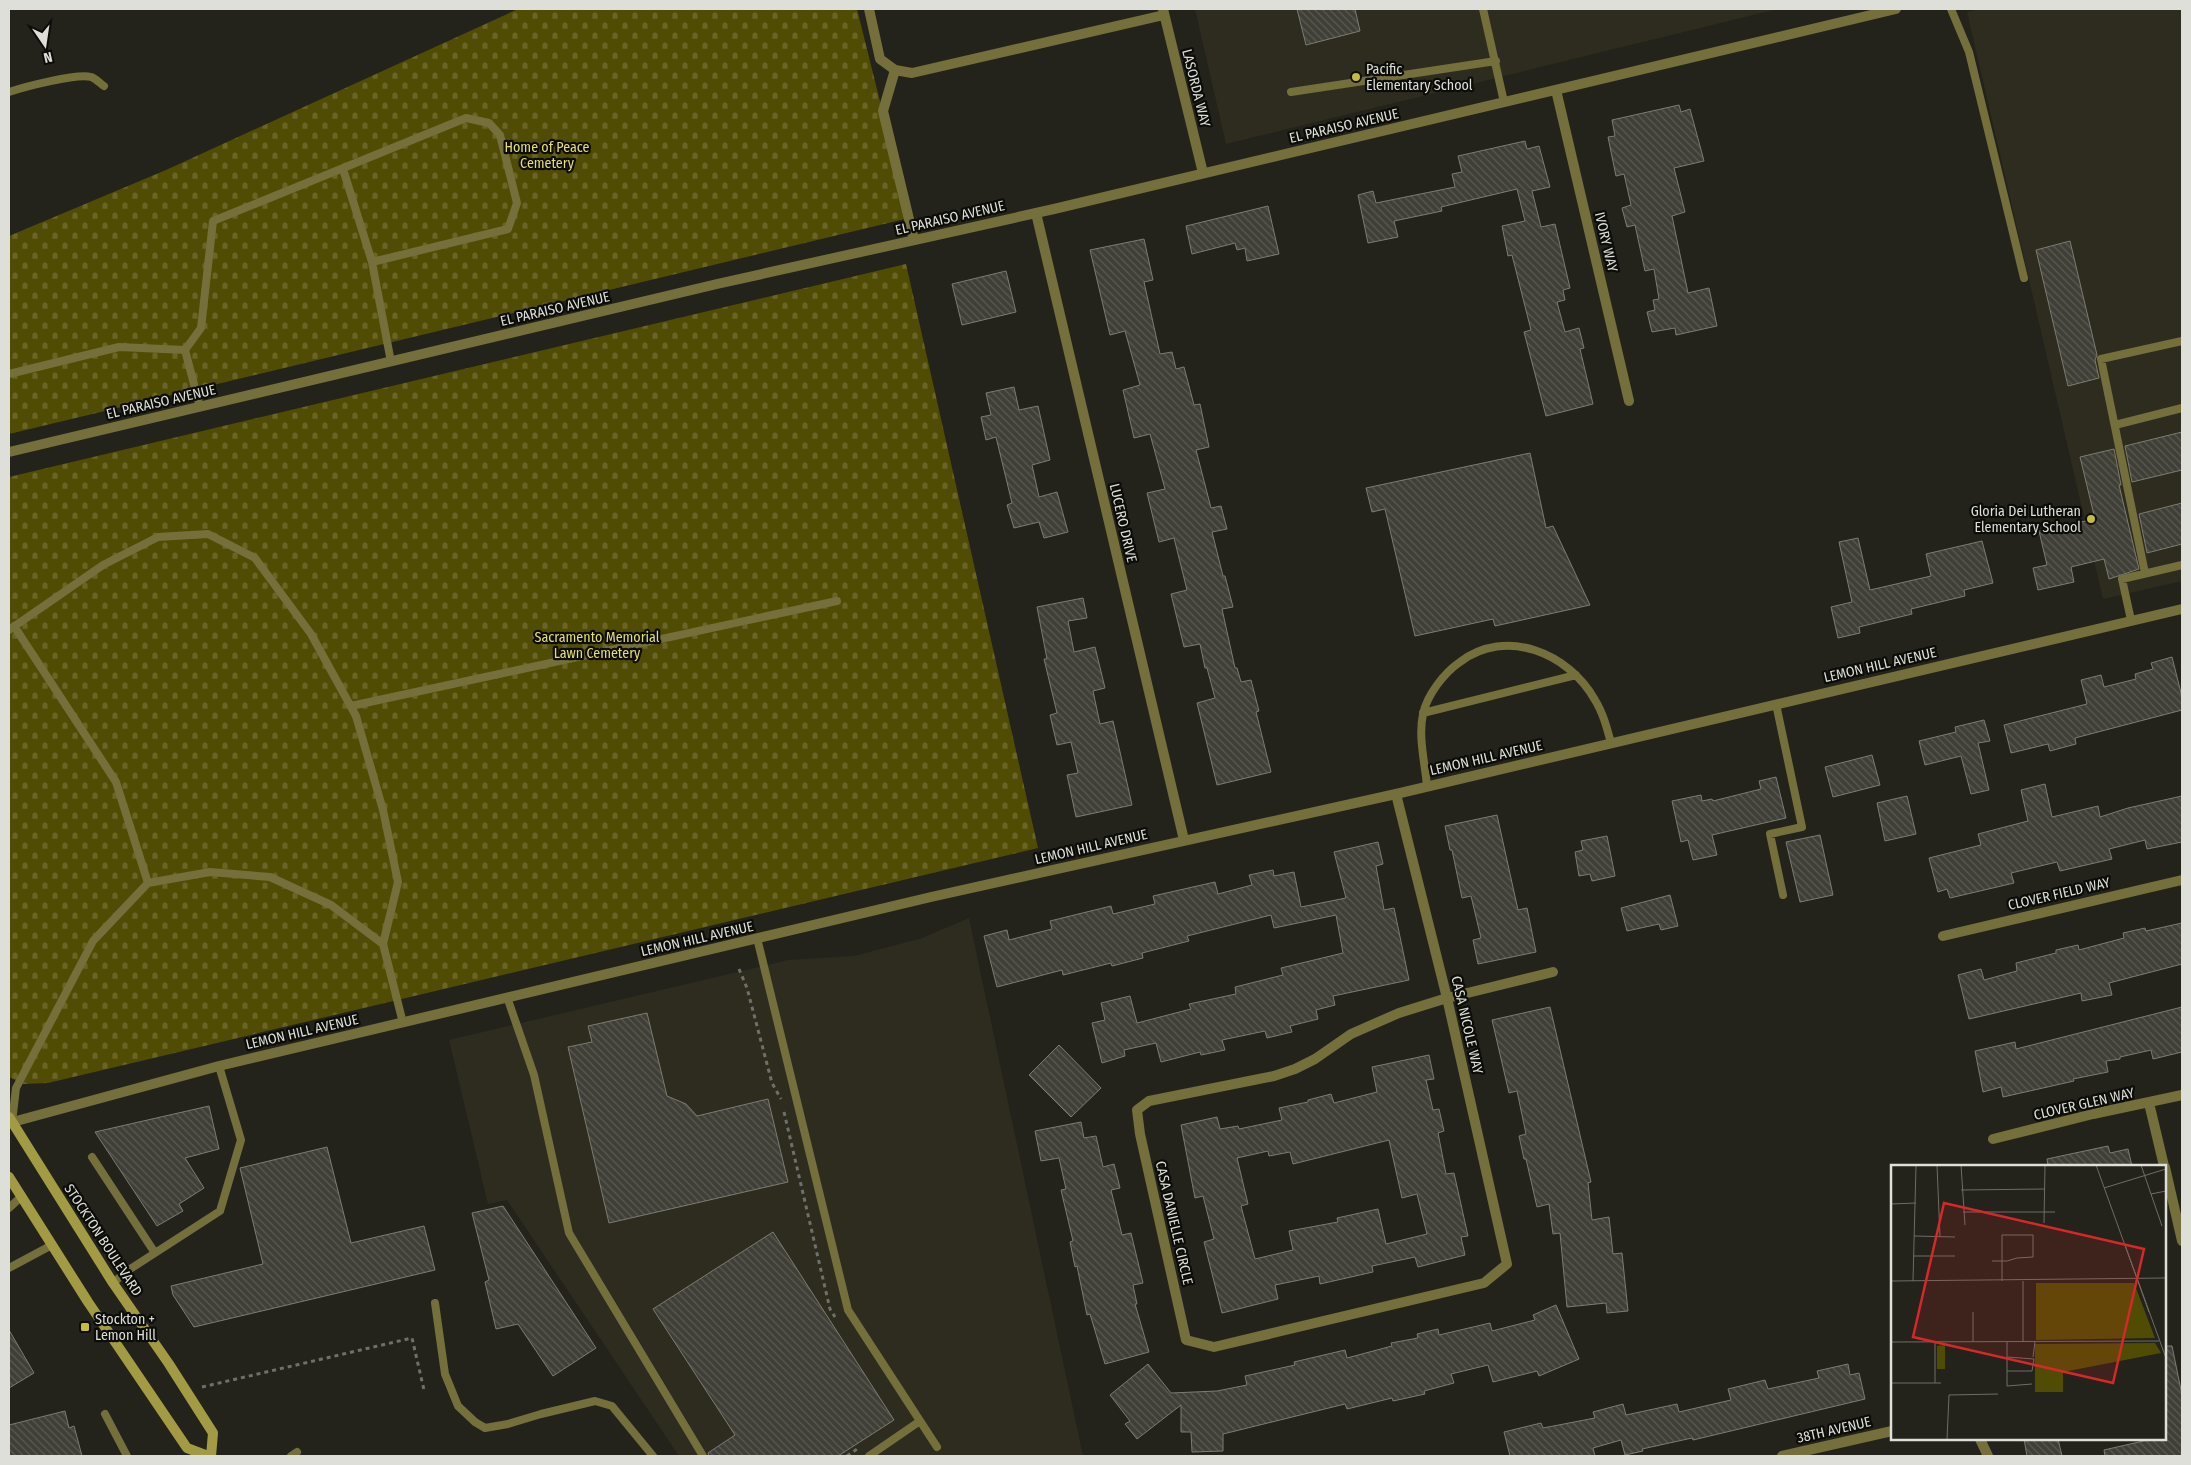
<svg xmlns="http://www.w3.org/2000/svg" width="2191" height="1465" font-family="'Fira Sans Condensed',sans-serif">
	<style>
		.built { fill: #2d2c1f }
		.cemetery { fill: url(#cemetery-stones) }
		.building { fill: url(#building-back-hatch); stroke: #7d7c73; fill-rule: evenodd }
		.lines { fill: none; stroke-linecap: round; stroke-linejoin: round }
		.path { stroke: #70706a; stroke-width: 3; stroke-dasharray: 4 4; stroke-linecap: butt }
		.service { stroke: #746f3b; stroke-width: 8 }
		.minor { stroke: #746f3b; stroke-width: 10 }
		.tertiary { stroke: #746f3b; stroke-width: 10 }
		.secondary { stroke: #a29b43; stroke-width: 10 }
		.poi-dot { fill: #c6bc3c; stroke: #0c0c09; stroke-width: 2 }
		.labels { text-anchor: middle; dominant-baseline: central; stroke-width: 4.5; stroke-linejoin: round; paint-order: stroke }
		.poi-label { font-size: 14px; fill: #dfdfda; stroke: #0c0c09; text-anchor: start }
		.street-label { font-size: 14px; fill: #dfdfda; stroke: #0c0c09 }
		.park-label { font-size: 14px; fill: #e7de71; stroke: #0c0c09 }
		.inset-road { fill: none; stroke: #6e6e67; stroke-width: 1 }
		.view { fill: #d62828; fill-opacity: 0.15; stroke: #d62828; stroke-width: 2.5 }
		.inset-edge { fill: none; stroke: #dfdfda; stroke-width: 2.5 }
	</style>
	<defs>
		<pattern id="cemetery-stones" width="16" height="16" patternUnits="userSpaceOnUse" patternTransform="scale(1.25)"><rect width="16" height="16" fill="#514c03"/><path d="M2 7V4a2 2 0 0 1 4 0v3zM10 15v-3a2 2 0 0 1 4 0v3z" fill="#6a6527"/></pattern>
		<pattern id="building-back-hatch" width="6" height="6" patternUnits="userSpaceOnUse" patternTransform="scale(1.25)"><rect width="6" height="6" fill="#3f3f37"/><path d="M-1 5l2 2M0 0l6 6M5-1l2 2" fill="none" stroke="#5a5a53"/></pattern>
	</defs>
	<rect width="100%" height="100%" fill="#23231b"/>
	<!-- built -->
	<path class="built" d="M1195,9H1778L1226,144Z
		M1979,9H2182V581L2103,599L1967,12Z
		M969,918L1083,1456H679L507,1200L488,1204L449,1040L788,960L854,956L922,938Z"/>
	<!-- cemetery -->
	<path class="cemetery" d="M518,9H857L909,218L9,434V236L166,170Z
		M906,264L1038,848L48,1083L23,1084L9,1077V477Z"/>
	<!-- building -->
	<path class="building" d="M1297,9H1355L1360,31L1306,45Z
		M1679,105L1681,112L1690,109L1704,161L1674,168L1685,212L1672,216L1688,293L1709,288L1717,326L1676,335L1675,328L1652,332L1647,312L1655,310L1653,300L1659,299L1654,269L1645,271L1635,225L1627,227L1622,208L1631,205L1624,174L1616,176L1608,137L1615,136L1612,120Z
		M1525,141L1527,149L1539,146L1550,187L1532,191L1541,227L1555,224L1570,288L1563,290L1565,300L1557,302L1565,332L1579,328L1584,348L1580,349L1593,404L1546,416L1524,332L1531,330L1512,255L1508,256L1502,226L1525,221L1517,189L1441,207L1442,211L1394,221L1398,237L1368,243L1358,195L1373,191L1376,203L1455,187L1452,174L1462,172L1458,156Z
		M1268,206L1279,254L1247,261L1245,248L1237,250L1235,243L1192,254L1186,226Z
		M1144,239L1153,280L1144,282L1160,354L1172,352L1176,369L1184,367L1194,405L1200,404L1209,447L1196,450L1211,508L1221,506L1227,529L1212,532L1223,576H1225L1233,607L1222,609L1235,668H1237L1241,682L1251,680L1259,711L1256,712L1271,772L1217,785L1197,703L1215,698L1207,668H1205L1200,644L1184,647L1171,594L1187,590L1174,538L1159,542L1147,493L1165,489L1150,434L1134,438L1123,390L1140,385L1125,331L1110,335L1090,250Z
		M2070,241L2097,355L2095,360L2099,378L2068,386L2036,250Z
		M1006,271L1016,312L962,325L952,284Z
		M1014,387L1019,410L1038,406L1050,460L1032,465L1039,497L1057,492L1068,532L1044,538L1039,522L1014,528L1007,505L1012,503L996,437L986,440L981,417L991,415L986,393Z
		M2182,432V470L2132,482L2125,446Z
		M2114,449L2121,485H2119L2139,569L2109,579L2104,559L2071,567L2074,582L2038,590L2033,568L2047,565L2039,531L2095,519L2080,457Z
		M1530,453L1546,528L1553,526L1590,605L1495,626L1493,619L1415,636L1385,509L1372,512L1366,488Z
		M2182,503V544L2147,553L2139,514Z
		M1858,538L1870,590L1931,576L1926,554L1982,541L1993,583L1964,590L1965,596L1911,609L1912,614L1859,627L1860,633L1838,638L1831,607L1852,602L1839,542Z
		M1083,598L1087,618L1068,621L1074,652L1095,647L1105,688L1093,691L1100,724L1113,721L1132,805L1076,817L1067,775L1078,773L1071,742L1057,745L1050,715L1057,713L1044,659H1047L1037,607Z
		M2172,657L2182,697V710L2075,738L2076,744L2050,751L2048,744L2011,753L2004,725L2087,704L2081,680L2101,675L2104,687L2136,679L2135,674L2153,669L2151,663Z
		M1984,720L1990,741L1978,743L1989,790L1971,794L1961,756L1925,765L1919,741L1956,732L1955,727Z
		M1872,755L1880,785L1833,797L1825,767Z
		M1776,777L1786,818L1712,835L1717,855L1693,860L1688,840L1681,842L1672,801L1701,795L1702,801L1712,799L1713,801L1761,789L1759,781Z
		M2045,784L2052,817L2098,806L2100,817L2128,808L2182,796V842L2147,849L2145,840L2109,849L2112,859L2060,871L2057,862L2011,873L2014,883L1950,898L1947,889L1938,892L1929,858L1981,845L1978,834L2028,821L2021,790Z
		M1907,796L1916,834L1885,841L1877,803Z
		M1497,815L1518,910L1527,908L1536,952L1478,964L1473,940L1481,938L1471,896L1462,898L1452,850H1450L1445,826Z
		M1820,835L1833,895L1800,902L1786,842Z
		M1607,836L1615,876L1592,881L1590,874L1579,876L1575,852L1583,850L1581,841Z
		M1378,842L1383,864L1376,866L1384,910L1394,908L1409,980L1333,996L1335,1005L1316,1010L1318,1019L1290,1026L1292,1032L1267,1038L1265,1031L1222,1040L1225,1050L1201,1055L1200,1052L1161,1062L1156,1043L1124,1050L1125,1056L1102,1063L1092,1023L1105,1020L1101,1003L1130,996L1137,1023L1191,1009L1189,1004L1236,994L1235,987L1283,975L1281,968L1343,953L1336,915L1274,928L1271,915L1187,936L1189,941L1142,953L1143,958L1112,966L1111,963L1063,975L1062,970L997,987L984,936L1007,930L1009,940L1052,929L1050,921L1111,906L1113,914L1155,904L1153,896L1215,882L1218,894L1252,885L1249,875L1273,870L1274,876L1294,872L1301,907L1346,898L1334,852Z
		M1670,895L1678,926L1661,930L1659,924L1627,931L1621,908Z
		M2182,923V964L2109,983L2112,995L2082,1001L2081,993L1969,1019L1958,975L1981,969L1984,980L2017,971L2016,963L2056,953V950L2078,945L2079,950L2124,938L2123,933L2145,928L2146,931Z
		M1550,1007L1591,1182L1588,1183L1592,1220L1609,1217L1613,1254L1622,1253L1628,1311L1607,1313L1606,1303L1567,1307L1560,1233L1553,1234L1549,1204L1537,1207L1526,1159H1524L1519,1136L1526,1134L1517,1091L1509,1093L1492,1020Z
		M2182,1007V1052L2153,1059L2151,1050L2120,1057V1059L2106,1061L2108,1072L2073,1079L2074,1081L2003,1097L2001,1087L1983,1092L1975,1051L2015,1042L2016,1049Z
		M647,1013L667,1096L686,1104L697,1116L768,1099L788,1182L609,1223L568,1047L592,1042L588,1026Z
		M1059,1045L1101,1088L1071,1117L1029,1075Z
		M1429,1055L1434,1079L1426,1080L1433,1110L1439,1109L1444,1131L1438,1133L1446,1174L1454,1173L1468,1236L1461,1237L1465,1255L1418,1267L1415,1257L1372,1266L1373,1272L1320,1284L1319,1276L1275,1285L1278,1299L1222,1313L1204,1242L1214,1239L1203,1196L1195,1198L1181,1125L1217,1117L1220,1129L1238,1126L1239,1129L1282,1120L1279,1108L1308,1102V1100L1331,1094L1334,1103L1377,1092L1372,1067ZM1389,1140L1402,1198L1417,1194L1427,1234L1386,1244L1378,1209L1337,1218L1338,1222L1289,1231L1293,1250L1255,1259L1241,1206L1248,1204L1237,1158L1268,1151L1269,1156L1290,1152L1293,1164Z
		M209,1106L219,1149L185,1158L204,1188L179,1204L183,1211L157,1226L95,1132Z
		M1081,1122L1084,1138L1096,1136L1103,1167L1114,1164L1120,1188L1111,1190L1122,1235L1131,1233L1143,1283L1133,1285L1137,1304H1135L1149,1352L1105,1364L1090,1314L1087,1315L1077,1266L1075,1267L1070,1242L1073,1241L1061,1190L1066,1189L1059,1158L1041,1161L1035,1131Z
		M2108,1146L2110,1153L2128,1149L2132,1166H2048L2047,1159Z
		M327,1147L351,1243L424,1226L435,1270L194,1327L173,1295L171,1286L263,1264L240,1168Z
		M503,1206L596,1348L553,1376L518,1324L496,1329L485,1282L489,1280L472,1213Z
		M773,1232L894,1420L838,1456H709L708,1453L735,1435L653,1309Z
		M1556,1305L1579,1359L1539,1376L1537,1371L1493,1382L1488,1365L1451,1374L1454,1383L1424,1391L1425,1394L1393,1401L1392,1398L1347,1409L1345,1404L1223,1434V1451L1192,1452L1191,1432H1181V1405L1137,1439L1125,1424L1130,1421L1110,1395L1148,1364L1171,1393L1217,1391L1247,1385L1245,1376L1295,1365L1294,1362L1345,1350L1347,1358L1392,1346L1391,1343L1418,1338L1417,1334L1438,1329L1439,1335L1490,1323L1492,1331L1535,1320L1533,1315Z
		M9,1330L34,1373L9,1388Z
		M2165,1346H2172L2182,1395V1456H2105L2104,1450L2152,1439H2165Z
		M1848,1364L1850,1375L1859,1373L1865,1399L1693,1440L1692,1438L1642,1449L1643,1451L1625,1455L1621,1440L1593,1448L1595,1456H1510L1504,1432L1541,1423L1543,1428L1595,1418L1593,1412L1623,1404L1626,1415L1677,1404L1679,1412L1731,1400L1728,1389L1765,1380L1768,1389L1819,1378L1817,1371Z
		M65,1411L69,1428L74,1426L82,1456H9V1425Z
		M2024,1439H2058L2062,1456H2027Z"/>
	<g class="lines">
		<!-- path -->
		<path class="path" d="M739,969L747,988L772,1083L781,1099
			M784,1112L830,1309L835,1317
			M202,1387L412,1338L424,1390
			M847,1456L857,1449"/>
		<!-- service -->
		<path class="service" d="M1483,9L1504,102
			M1951,9L1969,52L2024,278
			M9,92C24,87 77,73 91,77C95,78 101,84 104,86
			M1291,92L1496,61
			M343,169L372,262
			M185,350L201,328L213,221L466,118L489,123L500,135L517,203L508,229L372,262L391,362
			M9,374L119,347L185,350L200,407
			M2115,425L2182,408
			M2145,573L2101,359L2182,341
			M2131,620L2122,579L2182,565
			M14,626L116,782L148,883
			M9,630L103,565L158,537L208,534L255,558L311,634L356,716L383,810L398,882L383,944L403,1023
			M1776,704L1802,827L1770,834L1783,895
			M351,706L837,601
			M1423,713L1576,675
			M1427,786C1425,763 1418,737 1423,714C1427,695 1444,673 1460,662C1506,627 1569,653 1595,700C1603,713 1607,728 1611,743
			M757,938L848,1310L937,1447
			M507,997L534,1075L569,1233L703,1456
			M12,1122L16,1088L93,941L148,883L210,872L270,877L331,905L383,944
			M92,1157L155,1253
			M9,1208L22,1196
			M9,1268L52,1245
			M113,1283L127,1271L220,1211L241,1140L219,1066
			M435,1303L445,1374L458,1406L475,1422L485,1428L508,1424L541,1414L595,1401L612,1406L653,1456
			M105,1414L127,1456
			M291,1456L297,1452
			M869,1456L920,1421"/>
		<!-- minor -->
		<path class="minor" d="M869,9L880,59L895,70L912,73L1164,15
			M1163,9L1203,173
			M895,70L883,111L914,240
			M1556,90L1629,401
			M1036,213L1184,840
			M1396,794L1447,998L1507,1264L1484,1283L1214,1347L1186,1340L1140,1134L1137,1110L1149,1101L1274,1076L1295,1069L1315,1059L1351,1034L1399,1013L1447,998L1553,972
			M1943,936L2182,880
			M2149,1103L2164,1166
			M1993,1139L2093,1114L2182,1095
			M2165,1167L2182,1241
			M1980,1439L1988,1456
			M1782,1456L1892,1431"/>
		<!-- tertiary -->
		<path class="tertiary" d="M9,452L717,284L1054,209L1896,9
			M9,1123L219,1066L931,897L1396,794L2182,609"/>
		<!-- secondary -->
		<path class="secondary" d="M9,1117L113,1283L169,1364L213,1433L211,1456
			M9,1177L88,1302L187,1448L208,1456"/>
	</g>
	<!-- markers -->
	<g class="poi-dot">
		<circle cx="1356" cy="77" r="5"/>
		<circle cx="2091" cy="519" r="5"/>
		<rect x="80" y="1322" width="10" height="10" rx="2.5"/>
	</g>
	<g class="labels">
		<!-- poi labels -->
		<g class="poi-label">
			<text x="1366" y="69">Pacific<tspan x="1366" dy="16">Elementary School</tspan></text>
			<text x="2081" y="511" text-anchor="end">Gloria Dei Lutheran<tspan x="2081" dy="16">Elementary School</tspan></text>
			<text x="95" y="1319">Stockton +<tspan x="95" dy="16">Lemon Hill</tspan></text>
		</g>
		<!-- street labels -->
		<g class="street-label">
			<text transform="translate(1196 88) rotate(76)">LASORDA WAY</text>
			<text transform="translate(1344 126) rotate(-13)">EL PARAISO AVENUE</text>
			<text transform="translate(950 218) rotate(-13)">EL PARAISO AVENUE</text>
			<text transform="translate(1606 242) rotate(77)">IVORY WAY</text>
			<text transform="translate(555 309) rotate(-13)">EL PARAISO AVENUE</text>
			<text transform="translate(161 402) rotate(-13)">EL PARAISO AVENUE</text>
			<text transform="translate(1123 523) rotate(77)">LUCERO DRIVE</text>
			<text transform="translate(1880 665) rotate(-13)">LEMON HILL AVENUE</text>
			<text transform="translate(1486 758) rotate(-13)">LEMON HILL AVENUE</text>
			<text transform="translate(1091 847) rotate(-13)">LEMON HILL AVENUE</text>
			<text transform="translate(2059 894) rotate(-13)">CLOVER FIELD WAY</text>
			<text transform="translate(697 939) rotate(-13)">LEMON HILL AVENUE</text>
			<text transform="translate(1467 1025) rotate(77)">CASA NICOLE WAY</text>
			<text transform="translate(302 1032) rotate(-13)">LEMON HILL AVENUE</text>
			<text transform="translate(2084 1104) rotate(-13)">CLOVER GLEN WAY</text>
			<text transform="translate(1174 1223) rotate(77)">CASA DANIELLE CIRCLE</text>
			<text transform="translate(103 1240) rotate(57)">STOCKTON BOULEVARD</text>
			<text transform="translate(1834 1430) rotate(-13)">38TH AVENUE</text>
		</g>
		<!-- park labels -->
		<g class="park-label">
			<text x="547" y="147">Home of Peace<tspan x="547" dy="16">Cemetery</tspan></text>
			<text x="597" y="637">Sacramento Memorial<tspan x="597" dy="16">Lawn Cemetery</tspan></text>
		</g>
	</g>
	<!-- overview -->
	<g transform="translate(1891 1165)">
		<rect width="275" height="275" fill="#23231b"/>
		<path d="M54,180V204H46V181Z" fill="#514c03"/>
		<path d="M145,118H243L264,173L145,175ZM264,178L270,188L172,207V227H144V179Z" fill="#514c03"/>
		<path class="inset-road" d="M46,0L49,72M56,0H178M70,0L74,60M205,0L258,147M250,0L271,61M213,23L275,4M70,25L154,24M260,29L275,26M0,39L25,38M72,47H164M153,58L154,0M23,71L64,72M234,80L275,193M22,91H64M101,96H116L126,93L142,92V70H111V116M0,116L275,113M22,116L25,0M132,116V176M82,147V177M0,177L268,176M44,177V218M116,177V221L141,219M116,192L143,194L141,206H116M142,192L144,177M0,218H50M56,275L58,230L107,229"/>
		<path class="view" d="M53,38L253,84L222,218L22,172Z"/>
		<rect width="275" height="275" class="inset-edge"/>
	</g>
	<!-- border -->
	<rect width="2191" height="1465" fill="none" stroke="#dfdfda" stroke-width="20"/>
	<!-- north arrow -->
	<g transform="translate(45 45) rotate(167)" stroke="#0c0c09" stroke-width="4" paint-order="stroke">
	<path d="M0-4L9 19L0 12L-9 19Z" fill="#dfdfda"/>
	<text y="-8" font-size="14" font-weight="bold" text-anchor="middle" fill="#dfdfda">N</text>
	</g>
</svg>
